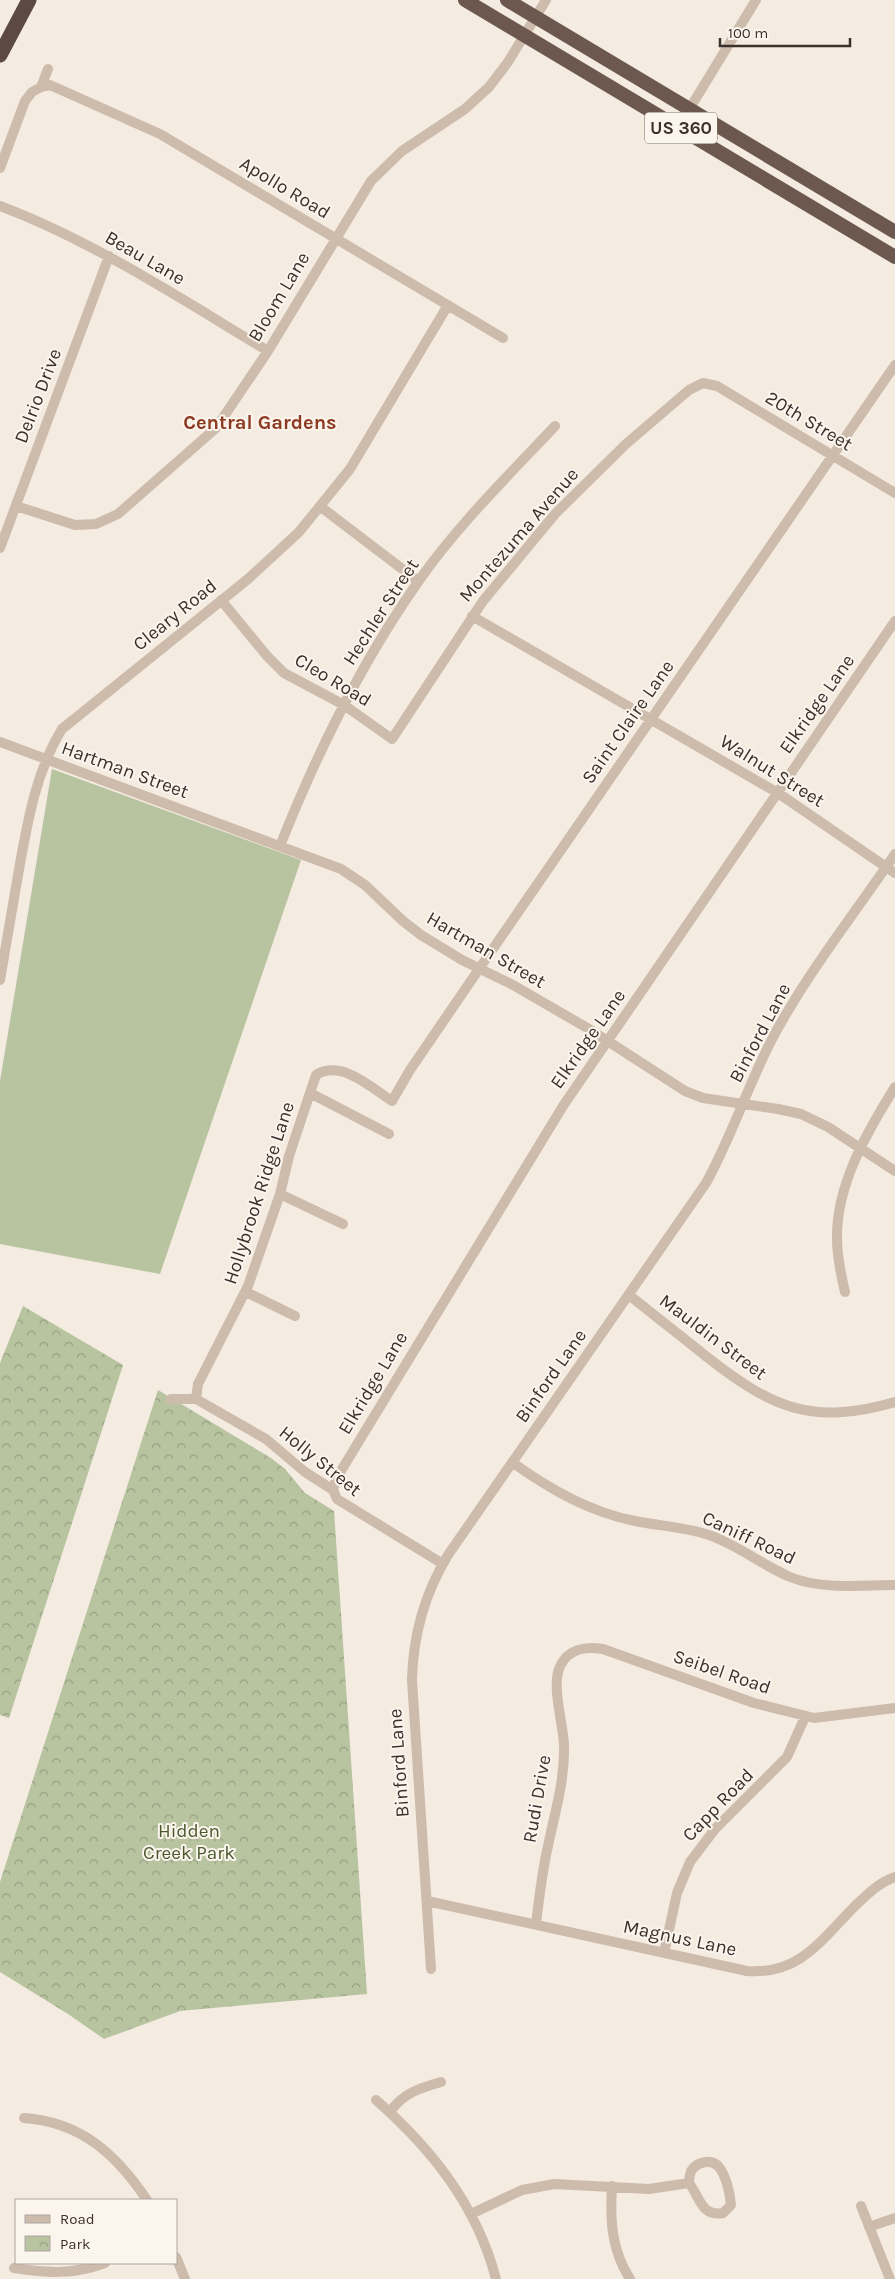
<svg xmlns="http://www.w3.org/2000/svg" width="895" height="2279" font-family="Karla,sans-serif">
	<style>
		.park { fill: url(#park-crowns) }
		.pitch { fill: #b8c4a0 }
		.lines { fill: none; stroke-linecap: round; stroke-linejoin: round }
		.minor { stroke: #cdbbac; stroke-width: 10 }
		.trunk { stroke: #6c584f; stroke-width: 14 }
		.motorway { stroke: #5c4a42; stroke-width: 15 }
		.labels { text-anchor: middle; dominant-baseline: central; stroke-width: 4; stroke-linejoin: round; paint-order: stroke }
		.shield { fill: #fbf5ee; stroke: #756b66; stroke-width: 1 }
		.shield-label { font-size: 18px; font-weight: bold; fill: #3b302b }
		.street-label { font-size: 19px; fill: #3b302b; stroke: #fbf5ee }
		.park-label { font-size: 19px; fill: #4a5a2e; stroke: #fbf5ee }
		.neighbourhood-label { font-size: 20px; font-weight: bold; fill: #8c3b22; stroke: #fbf5ee }
	</style>
	<defs>
		<pattern id="park-crowns" width="20" height="18" patternUnits="userSpaceOnUse" patternTransform="scale(1.25)"><rect width="20" height="18" fill="#b8c4a0"/><path d="M2 6a3 3 0 1 1 6 0M12 15a3 3 0 1 1 6 0" fill="none" stroke="#97a083"/></pattern>
	</defs>
	<rect width="100%" height="100%" fill="#f4ebe1"/>
	<!-- park -->
	<path class="park" d="M23,1306L123,1365L9,1718L0,1715V1363Z
		M158,1390L271,1458L285,1469L305,1493L334,1511L367,1994L180,2011L104,2039L68,2014L0,1972V1882Z"/>
	<!-- pitch -->
	<path class="pitch" d="M52,769L301,860L160,1274L0,1244V1081Z"/>
	<g class="lines">
		<!-- minor -->
		<path class="minor" d="M41,87L50,85L160,134L503,338
			M679,126L756,0
			M0,168L25,101L32,92L41,87L48,69
			M0,206C95,242 181,299 268,351
			M16,506L75,525L96,524L118,514L216,428L268,351L371,181L402,151L465,109L489,87L508,62L546,0
			M321,507L418,581
			M0,548L109,256
			M221,600L267,656L284,673L344,705L392,739L483,601L555,514L626,444L689,390L703,383L717,386L895,493
			M472,616L778,793L895,873
			M0,742L341,869L365,885L403,921L421,935L462,960L513,985L589,1029L685,1091L703,1098L778,1109L801,1114L828,1127L895,1171
			M280,846C316,755 361,663 418,582C457,526 508,476 555,426
			M0,980C6,945 12,910 18,875C27,825 35,773 62,729L248,579L299,532L350,469L448,305
			M310,1093L389,1134
			M280,1194L343,1224
			M246,1292L295,1316
			M845,1292C841,1275 837,1257 837,1239C836,1185 867,1132 895,1087
			M629,1295C655,1316 681,1336 707,1357C772,1408 812,1426 895,1402
			M171,1399H196L266,1439L305,1472L333,1490L337,1499L443,1564
			M196,1399L198,1384L248,1286L280,1194L289,1156L316,1075C341,1059 372,1088 392,1101L410,1070L479,969L895,365
			M513,1463C550,1489 589,1512 635,1521C660,1526 685,1527 709,1535C738,1545 762,1565 790,1577C822,1590 861,1585 895,1585
			M333,1490L336,1479L563,1106L895,621
			M427,1901L747,1971C800,1975 821,1940 855,1906C868,1894 878,1883 895,1877
			M536,1924C539,1898 542,1872 548,1846C555,1812 565,1780 564,1745C563,1723 552,1688 559,1669C566,1649 585,1646 603,1649L754,1703L814,1718L895,1708
			M664,1953L677,1893L690,1862L715,1829L787,1757L805,1717
			M431,1969L412,1680C413,1635 425,1593 448,1555L706,1183C731,1138 747,1088 771,1041C805,976 853,916 895,854
			M376,2100C432,2149 477,2206 496,2279
			M390,2112C403,2093 420,2088 441,2082
			M24,2118C81,2122 116,2154 147,2200
			M612,2186C610,2220 611,2249 630,2279
			M861,2206L890,2279
			M471,2214L522,2190L554,2184L649,2189L689,2183C689,2179 690,2174 691,2171C697,2162 711,2158 719,2167C726,2176 730,2193 731,2205L723,2213C701,2217 700,2197 689,2183
			M869,2227L895,2218
			M176,2257L185,2279
			M14,2268C47,2273 73,2275 105,2263"/>
		<!-- trunk -->
		<path class="trunk" d="M465,0L895,257
			M507,0L895,232"/>
		<!-- motorway -->
		<path class="motorway" d="M0,55L29,0"/>
	</g>
	<g class="labels">
		<!-- shield labels -->
		<rect class="shield" x="645" y="112.5" width="72" height="31" rx="4"/>
		<g class="shield-label">
			<text x="681" y="128">US 360</text>
		</g>
		<!-- street labels -->
		<g class="street-label">
			<text transform="translate(285 188) rotate(31)">Apollo Road</text>
			<text transform="translate(145 258) rotate(30)">Beau Lane</text>
			<text transform="translate(279 297) rotate(-59)">Bloom Lane</text>
			<text transform="translate(38 396) rotate(-69)">Delrio Drive</text>
			<text transform="translate(809 421) rotate(31)">20th Street</text>
			<text transform="translate(519 535) rotate(-49)">Montezuma Avenue</text>
			<text transform="translate(381 612) rotate(-57)">Hechler Street</text>
			<text transform="translate(175 615) rotate(-39)">Cleary Road</text>
			<text transform="translate(333 680) rotate(31)">Cleo Road</text>
			<text transform="translate(817 704) rotate(-55)">Elkridge Lane</text>
			<text transform="translate(628 722) rotate(-55)">Saint Claire Lane</text>
			<text transform="translate(125 770) rotate(20)">Hartman Street</text>
			<text transform="translate(772 771) rotate(32)">Walnut Street</text>
			<text transform="translate(486 950) rotate(30)">Hartman Street</text>
			<text transform="translate(760 1033) rotate(-62)">Binford Lane</text>
			<text transform="translate(588 1039) rotate(-55)">Elkridge Lane</text>
			<text transform="translate(259 1193) rotate(-72)">Hollybrook Ridge Lane</text>
			<text transform="translate(713 1337) rotate(37)">Mauldin Street</text>
			<text transform="translate(551 1376) rotate(-55)">Binford Lane</text>
			<text transform="translate(373 1383) rotate(-59)">Elkridge Lane</text>
			<text transform="translate(320 1461) rotate(39)">Holly Street</text>
			<text transform="translate(749 1538) rotate(25)">Caniff Road</text>
			<text transform="translate(722 1672) rotate(19)">Seibel Road</text>
			<text transform="translate(399 1763) rotate(-94)">Binford Lane</text>
			<text transform="translate(537 1799) rotate(-80)">Rudi Drive</text>
			<text transform="translate(718 1805) rotate(-46)">Capp Road</text>
			<text transform="translate(680 1938) rotate(12)">Magnus Lane</text>
		</g>
		<!-- park labels -->
		<g class="park-label">
			<text x="189" y="1831">Hidden<tspan x="189" dy="22">Creek Park</tspan></text>
		</g>
		<!-- neighbourhood labels -->
		<g class="neighbourhood-label">
			<text x="260" y="422">Central Gardens</text>
		</g>
	</g>
	<!-- legend -->
	<rect x="15" y="2199" width="162" height="65" fill="#fbf5ee" stroke="#aea6a0"/>
	<rect x="25" y="2215" width="25" height="8" fill="#cdbbac" stroke="#aea6a0"/>
	<text x="60" y="2224" font-size="15" fill="#3b302b">Road</text>
	<rect x="25" y="2236" width="25" height="15" fill="url(#park-crowns)" stroke="#aea6a0"/>
	<text x="60" y="2249" font-size="15" fill="#3b302b">Park</text>
	<!-- scale -->
	<path d="M720 38v8h130v-8" fill="none" stroke="#3b302b" stroke-width="2.5"/>
	<text x="728" y="38" font-size="15" fill="#3b302b" stroke="#fbf5ee" stroke-width="4" paint-order="stroke">100 m</text>
</svg>
